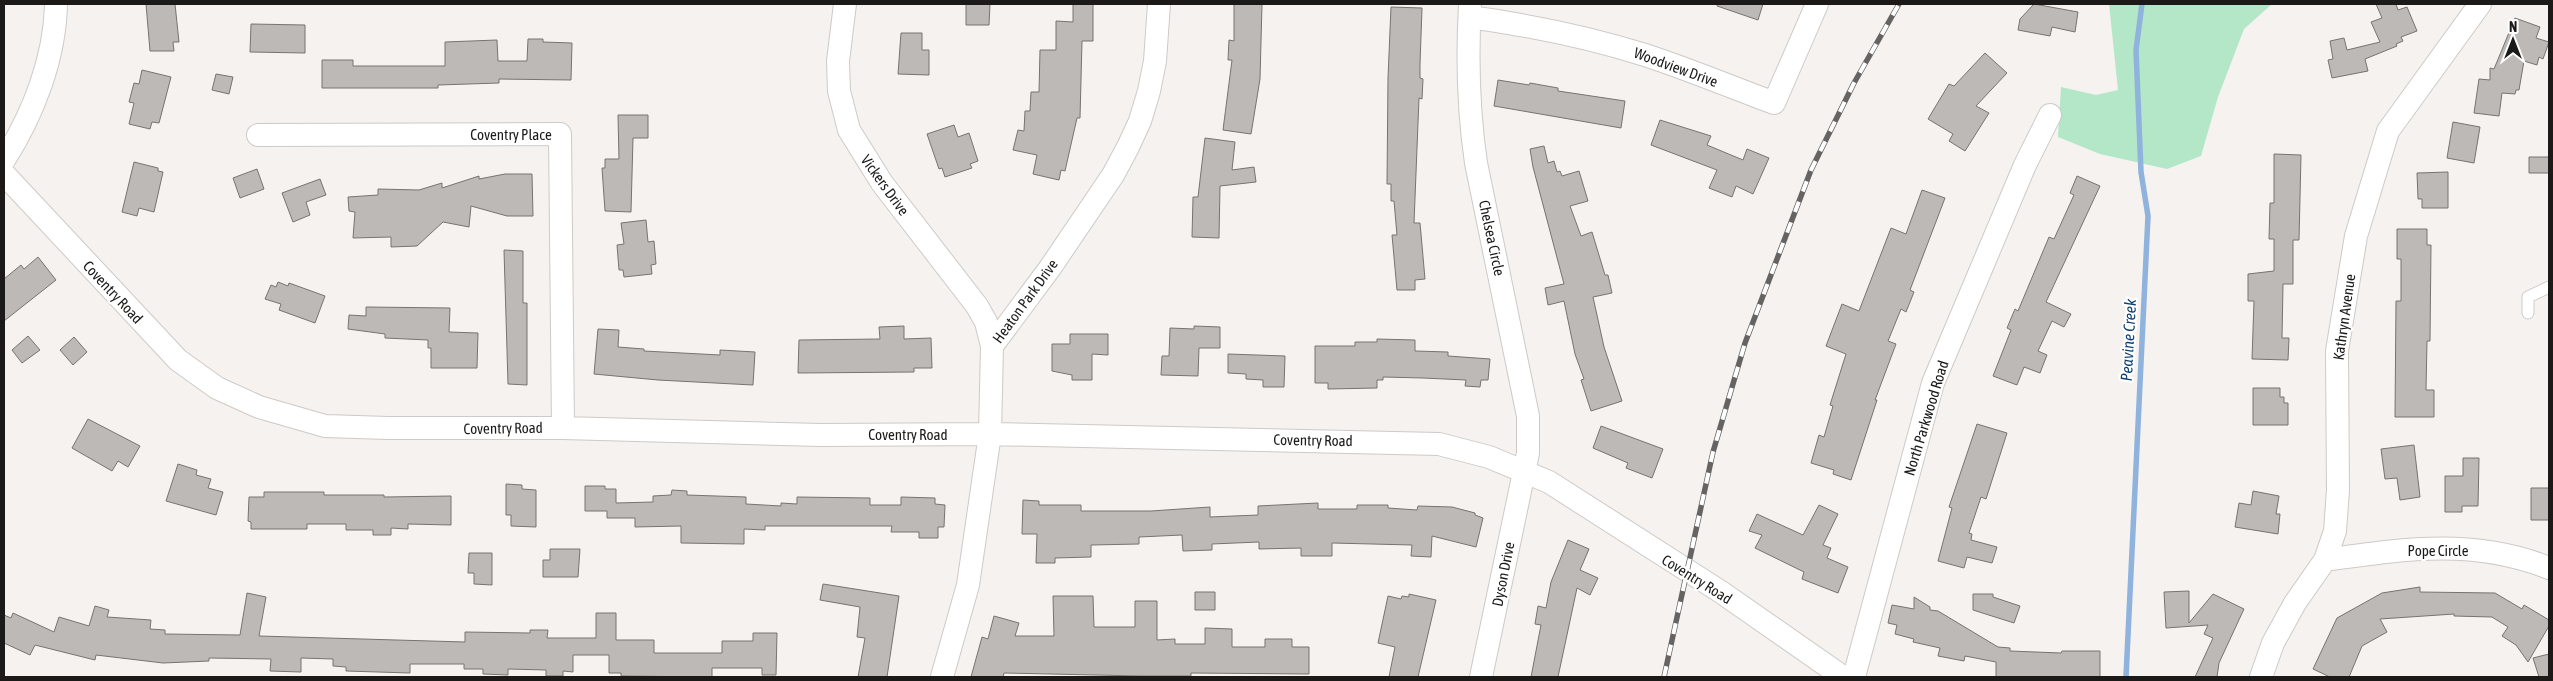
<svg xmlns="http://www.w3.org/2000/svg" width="2553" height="681" font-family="'Asap Condensed',sans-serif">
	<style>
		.green { fill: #b4e7c8 }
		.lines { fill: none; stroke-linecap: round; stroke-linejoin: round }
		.stream { stroke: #8fb3dc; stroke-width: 5.5 }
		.building { fill: #bcb9b6; stroke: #767471 }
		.service-casing { stroke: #cdcac7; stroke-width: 13 }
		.minor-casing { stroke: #cdcac7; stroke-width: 24 }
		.service { stroke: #fff; stroke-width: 11 }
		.minor { stroke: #fff; stroke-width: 22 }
		.rail-casing { stroke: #666463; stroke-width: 5.5 }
		.rail { stroke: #fff; stroke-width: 4; stroke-dasharray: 11; stroke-linecap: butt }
		.labels { text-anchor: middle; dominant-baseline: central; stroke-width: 4.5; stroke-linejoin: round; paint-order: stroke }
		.street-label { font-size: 15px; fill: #1b1a19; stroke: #fff }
		.water-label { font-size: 16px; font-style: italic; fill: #0c4072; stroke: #fff }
	</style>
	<rect width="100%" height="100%" fill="#f5f2ef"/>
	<!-- green -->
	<path class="green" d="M2109,4H2272L2244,29L2218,97L2201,156L2167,169L2100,154L2058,137L2061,87L2096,95L2118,90Z"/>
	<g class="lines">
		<!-- stream -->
		<path class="stream" d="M2126,677L2148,216L2141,172L2136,50L2142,4"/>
	</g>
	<!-- building -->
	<path class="building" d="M146,4H175L179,42H173L174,51H150Z
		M966,4H990L989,25H966Z
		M1073,4H1093V41H1082L1080,118H1077L1065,171L1061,170L1059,180L1033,174L1037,155L1013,150L1018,130L1024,131L1025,111H1030L1031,92H1039L1040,50H1056V21L1073,22Z
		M1234,4H1262L1260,79L1251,134L1223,130L1232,60H1228L1229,40L1234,41Z
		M1717,4H1763L1758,20L1717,6Z
		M2034,4L2078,12L2075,32L2052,27L2050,36L2018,30L2020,19Z
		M2376,4H2396L2398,10L2407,7L2417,31L2401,37L2403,41L2396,44L2397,46L2365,59L2368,71L2332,78L2328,60L2333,59L2330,41L2344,38L2347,50L2380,42L2371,22L2382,18Z
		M1391,7L1422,8L1420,64V78L1423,79L1422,99L1419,98L1414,223H1420L1425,279L1415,280V290H1397L1392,235H1397L1394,201H1391V184H1387L1388,78Z
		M2515,18L2540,27L2536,38L2549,42L2543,59L2539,57L2537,65L2524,61L2519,90H2516L2515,94L2502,93L2499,116L2474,113L2479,79L2490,80V68L2494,69Z
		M251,24L305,25V53L250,52Z
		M901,33H922V50H929V75L898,74Z
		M528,39H543V42L572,43L571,80L499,79V83L438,85V88H322V60H353V66H445V42L497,40L498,61H527Z
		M1985,53L2007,73L1976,106L1989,113L1965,151L1949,141L1953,134L1928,119L1949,84L1954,86Z
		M142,70L171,77L159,123L152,122L150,129L129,124L134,103L129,102L134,83L139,84Z
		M216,74L233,77L229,94L212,90Z
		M1498,80L1529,85L1530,83L1558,88V91L1625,101L1621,128L1494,106Z
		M618,115H648V138H633L631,212L605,211L602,168H605V159H619Z
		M1660,120L1711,136L1707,145L1743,160L1747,149L1769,158L1753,194L1736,186L1732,197L1709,188L1717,170L1651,145Z
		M2453,122L2480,127L2474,163L2447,158Z
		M954,125L958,137L969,133L978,161L970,164L972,168L945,177L942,168L939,169L927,134Z
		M1205,138L1235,142L1232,170L1254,167L1256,182L1220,186L1219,238L1192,237L1193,197H1198Z
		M1544,146L1548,163L1554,161L1557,172L1560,171L1562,176L1579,171L1588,201L1570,206L1581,236L1592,232L1605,275H1608L1612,293L1593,297L1604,347L1622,401L1591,411L1581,380L1584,379L1575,354L1564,301L1548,305L1545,288L1564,284L1533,167L1530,149Z
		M2274,154L2301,155L2299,240H2293V284H2283L2282,338H2289L2288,360L2252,359L2254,301H2248V274L2274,271V239H2269L2270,203H2274Z
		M2529,157H2549V173H2529Z
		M134,162L158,168V171L163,172L154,212L139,208L137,216L122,212Z
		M257,169L264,189L240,198L233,178Z
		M2448,172V208H2422V199H2418L2417,173Z
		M505,174H532L533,216H507L471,206L469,227L443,222L417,246L391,247V237L353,238L355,212L349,211L348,197L378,195V189L419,190L442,183V188L479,176V179Z
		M2077,176L2100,186L2046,302L2071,314L2064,327L2052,321L2038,351L2047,355L2040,373L2024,367L2017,385L1993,376L2011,330L2007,328L2015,309L2018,311L2049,237L2054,239L2074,195L2070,193Z
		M320,179L326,195L306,202L310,215L293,222L282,193Z
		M1922,190L1945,198L1910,290L1914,292L1906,312L1901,309L1888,341L1896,344L1875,400H1877L1851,480L1833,474L1834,470L1811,463L1819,435L1824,437L1833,406L1830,405L1846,354L1826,346L1842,304L1859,311L1891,228L1906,234Z
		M646,220L648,242L654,241L656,264L651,265L652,274L624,277L623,270H619L617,245L624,244L621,223Z
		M2397,229H2427V245H2431L2430,341H2427L2426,390H2434V417H2395L2396,301H2401V259H2397Z
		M504,250L523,251V303H527V385L508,384Z
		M38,257L56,280L4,321V279L21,265L24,269Z
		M278,282L288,286L289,283L325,296L315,323L279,310L281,304L265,299L271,285L276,287Z
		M366,307L450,308L449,332L478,333L477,368H431V348H428V340L385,338V334L348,329L349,315L366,316Z
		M904,326V339L931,338L932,368H914V372L798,373L799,340L880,339L879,327Z
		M1194,326L1220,327V348H1199L1198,376L1161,375L1162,356H1169L1170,328L1194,329Z
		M598,329L619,330L618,347L644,349V351L720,355V350L755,352L753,385L658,380L594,374Z
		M1070,334H1108V355L1092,354V380H1072V375L1052,371V344H1070Z
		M28,336L40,350L22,363L12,350Z
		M74,337L87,352L73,365L60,350Z
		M1377,339L1415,340V351L1448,352V356L1490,359L1488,380H1481L1480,387L1465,386L1466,380L1423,378L1383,377V380H1377V388L1328,389V383H1315V346H1355V342H1377Z
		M1228,354L1285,356L1284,387H1263V380L1246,379V374L1228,373Z
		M2253,388H2280V397H2284V403H2288V425H2253Z
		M88,419L140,446L128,467L118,461L112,471L72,448Z
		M1977,424L2007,433L1986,499L1981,497L1969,533L1972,534L1971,540L1997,547L1992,563L1967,557L1964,568L1938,561L1952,508L1949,507Z
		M1601,426L1663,449L1652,478L1626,468L1628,463L1593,448Z
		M2414,445L2420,497L2400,500L2397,478L2385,479L2381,449Z
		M2463,458H2479L2478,506H2462V512H2445V476H2463Z
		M178,464L197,470L196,475L211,479L208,488L223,492L216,515L166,501Z
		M506,484L522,485V489L536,490V527L511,526V515H506Z
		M585,486H605V489H616V503L653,502V496L671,495L672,490L687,491V495L746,497V504L781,506V503L797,504V497L870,498V505H901V497L935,498V504L945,505L944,527H938V538H919V532H891L892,526H765V530L744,529V544L681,543V526L635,527V518H607V511H585Z
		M2531,488H2549V520H2531Z
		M2253,491L2279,496L2276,514H2280L2278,534L2235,527L2239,503L2251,505Z
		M264,492H324V495H384V497L451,496V525L408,524V529L391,528V535H373V530H346V524H307V529H251V522L248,521L249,497H264Z
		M1023,500L1039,501V505H1081V511H1151L1210,507V517L1258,515V506L1318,503V509H1357V505H1388V508L1417,510L1418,506L1452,507L1475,513V515L1483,518L1476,547L1432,536L1431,557L1411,556L1412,545L1332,543V556H1301V548L1259,549V542L1212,544V550L1183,551L1182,535L1139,537V544L1091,545V557L1055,558V563H1036L1037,534H1022Z
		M1819,505L1838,514L1823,545L1831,548L1827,558L1848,567L1838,593L1802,579L1804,572L1755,548L1762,535L1749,531L1757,514L1803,535Z
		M1568,540L1589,549L1580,570L1598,578L1590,595L1577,588L1558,677H1531L1541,625L1535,624L1538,606L1546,608L1551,582Z
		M550,549H580L578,577H543V560H550Z
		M469,553H492V585L474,584V573H468Z
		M823,584L899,596L887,677H858L865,638L857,637L860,607L820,600Z
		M2420,587V592L2495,593L2522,609L2524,605L2549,620V626L2528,662L2516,645L2502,636L2508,627L2492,617L2454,616V614L2380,619L2387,632L2362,646L2349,677H2330L2313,669L2337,618L2382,593Z
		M2189,591V623L2213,594L2244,609L2219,663L2217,677H2195L2213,638L2204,634L2208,625L2166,628L2164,592Z
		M1195,592H1215V610H1195Z
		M247,593L266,597L259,636L465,642V632L530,633V630H548L547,638H596V613H616V640H654V653H722V641H753V633H777L776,675H762V668H712V677L621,676V673H609V655H573V672L563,671V676H546V670L508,669V675L483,674V669H464V664H410V673L346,671V667L333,666V659L301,658V672L270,671L271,659L209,658V661L163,663L96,655L95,660L35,645L30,655L4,643V615L11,618L13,613L54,632L59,617L89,626L95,606L109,610L107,617L151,620L150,629L165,630V634L240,635Z
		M1409,594L1436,600L1418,677H1389L1395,647L1378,643L1388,596L1401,599L1402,596L1409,597Z
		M1973,594H1993V597L2020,606L2014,623L1973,610Z
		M1053,596H1093L1094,627H1135V601H1157V640L1175,639V644H1205V628L1232,629V647H1265V639H1292V647H1309V674L1191,673V676H1141L1004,673L1003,677H971L982,637L988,639L994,616L1019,623L1015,636H1054Z
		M1914,597L1930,607V610L1938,611L1998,647L2010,648V651L2061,653L2062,651H2100V677H1996V662L1965,656L1964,661L1938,656L1940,648L1913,642L1914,639L1895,634L1897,625L1888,623L1892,605L1914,609Z
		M2549,654V677H2539L2533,658Z"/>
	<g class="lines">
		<!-- service casing -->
		<g class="service-casing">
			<path id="service" d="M2528,313V297L2549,287"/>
		</g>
		<!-- minor casing -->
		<g class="minor-casing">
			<path id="minor" d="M845,4L838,61L839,91L849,130L882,183L977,306L986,322L992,346
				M1470,4C1467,57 1468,109 1476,163L1528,416V453L1481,677
				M1470,17C1528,25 1588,37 1645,55C1688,69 1731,87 1774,103L1817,4
				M258,135L560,134L563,428
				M4,160C33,115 55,58 56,4
				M4,174L178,360L217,388L259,407L325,426L388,428H563L821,435L990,434L1439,444L1489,457L1549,482L1721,592L1843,677
				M2325,560C2404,549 2473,538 2549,568
				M942,677L968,585L990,434L992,346L1050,268L1113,175L1128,147L1140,121L1149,91L1155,61L1159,4
				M1854,677L1933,383L2025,165L2050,115
				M2261,677L2273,643L2295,603L2325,560L2335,531L2338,490L2337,351L2356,236L2388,131L2480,4"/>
		</g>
		<!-- service -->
		<use href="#service" class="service"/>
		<!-- minor -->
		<use href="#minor" class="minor"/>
		<!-- rail casing -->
		<g class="rail-casing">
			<path id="rail" d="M1664,677L1713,452L1745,343L1811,170L1854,83L1899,4"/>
		</g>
		<!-- rail -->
		<use href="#rail" class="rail"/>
	</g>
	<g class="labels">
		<!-- street labels -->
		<g class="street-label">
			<text transform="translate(1676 67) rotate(20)">Woodview Drive</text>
			<text x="511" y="134">Coventry Place</text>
			<text transform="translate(885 185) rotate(54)">Vickers Drive</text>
			<text transform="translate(1492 238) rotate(78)">Chelsea Circle</text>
			<text transform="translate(113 292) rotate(47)">Coventry Road</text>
			<text transform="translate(1025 301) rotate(-54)">Heaton Park Drive</text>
			<text transform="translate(2344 317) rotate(-82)">Kathryn Avenue</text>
			<text transform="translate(1926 418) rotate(-73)">North Parkwood Road</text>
			<text transform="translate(503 428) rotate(-1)">Coventry Road</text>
			<text x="908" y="434">Coventry Road</text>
			<text transform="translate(1313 440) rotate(1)">Coventry Road</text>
			<text x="2438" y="550">Pope Circle</text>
			<text transform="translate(1503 574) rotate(-79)">Dyson Drive</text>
			<text transform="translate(1697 579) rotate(32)">Coventry Road</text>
		</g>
		<!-- water labels -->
		<g class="water-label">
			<text transform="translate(2128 340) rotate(-87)">Peavine Creek</text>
		</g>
	</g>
	<!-- border -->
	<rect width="2553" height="681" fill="none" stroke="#1b1a19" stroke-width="10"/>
	<!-- north arrow -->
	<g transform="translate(2513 40)" stroke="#ffffff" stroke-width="4" paint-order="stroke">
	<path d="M0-4L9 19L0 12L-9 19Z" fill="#1b1a19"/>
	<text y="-8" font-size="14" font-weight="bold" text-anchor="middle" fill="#1b1a19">N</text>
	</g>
</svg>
